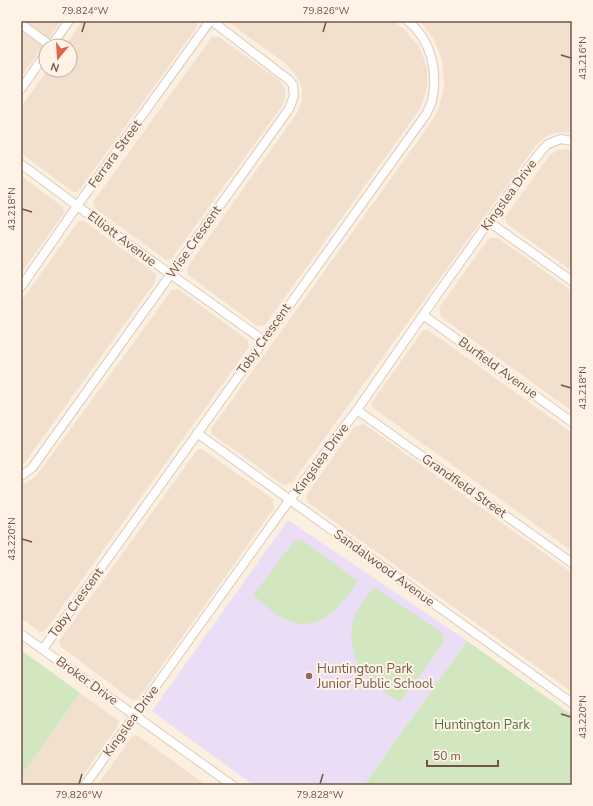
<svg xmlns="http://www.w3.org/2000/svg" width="593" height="806" font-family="'Nunito Sans',sans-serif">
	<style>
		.residential { fill: #f2e0cf }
		.education { fill: #ecddf6 }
		.green { fill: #d2e7c0 }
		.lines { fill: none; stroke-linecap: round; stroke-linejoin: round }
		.street-casing { stroke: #decabd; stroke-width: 10 }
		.street { stroke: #fff; stroke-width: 8 }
		.ticks { fill: none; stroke: #705449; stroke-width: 1.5 }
		.education-dot { fill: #8d6e63; stroke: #fef3e6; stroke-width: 1.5 }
		.labels { text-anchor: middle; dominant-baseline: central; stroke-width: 4; stroke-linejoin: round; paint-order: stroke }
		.street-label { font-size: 13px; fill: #705449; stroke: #fef3e6 }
		.education-label { font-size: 13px; fill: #785e54; stroke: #fef3e6; text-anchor: start }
		.park-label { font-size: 13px; fill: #547542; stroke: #fef3e6 }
		.neatline { fill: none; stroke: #705449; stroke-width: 1.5 }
		.ticks-label { font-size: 10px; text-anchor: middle; fill: #705449 }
	</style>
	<rect width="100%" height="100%" fill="#fbefe0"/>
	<!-- residential -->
	<path class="residential" d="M21,21H61L21,77Z
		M82,21H197V27L78,192H73L21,153V107L47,70H70V46H65Z
		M227,21H393L404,29L420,48L427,68V88L420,109L265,325L257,326L188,275L187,268L297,113L302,102V89L298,78L286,64Z
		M420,21H572V133L567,132L556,133L545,137L537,144L292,483L283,485L212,434L211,429L430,124L439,108L444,85L442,59L433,38Z
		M212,37H219L279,80L285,89V98L282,106L172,258L166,260L95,208L93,202Z
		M567,149L572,152V271L507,224L505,217L550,155L558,150Z
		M21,176L63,207L64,213L21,273Z
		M84,221L156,274L155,282L23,465L21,466V301L78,222Z
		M489,238H498L572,291V411L441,317L439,308Z
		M178,289L248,340L249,347L45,631L40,632L21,618V485L26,483L37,475L172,290Z
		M423,330H428L572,433V551L372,407V402Z
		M364,424L572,573V692L307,502V494L354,427Z
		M198,449H202L273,499L274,508L138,699L132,700L60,646L59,641Z
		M80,693L119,721L117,727L76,785H21V776Z
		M137,735L206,785H97L132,737Z"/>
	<!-- education -->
	<path class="education" d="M288,520L467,641L364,785H253L152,711Z"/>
	<!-- green -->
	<path class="green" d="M302,540L358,581C342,605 322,633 289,621C275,616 264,604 253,595L294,541Z
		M374,587L444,634L443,643L400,702C390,695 375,687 368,678C354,664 348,640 353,621C357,608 366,597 374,587Z
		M467,641L572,715V785H364Z
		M21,650L80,693L21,776Z"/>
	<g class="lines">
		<!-- street casing -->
		<g class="street-casing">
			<path id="street" d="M21,24L51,46
				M51,46L69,21
				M21,89L46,53
				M21,164L131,246L263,340
				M489,222L572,281
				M21,287L77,206L210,21
				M423,315L572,422
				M357,410L572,563
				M197,433L572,703
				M21,476L32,468L289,109L294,96L293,85L289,80L212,21
				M21,634L232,785
				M43,649L427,113C428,109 431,105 432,101C438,72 432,41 408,21
				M85,785L280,513L357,410L439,292L521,177L542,150L548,144L561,139L572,141"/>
		</g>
		<!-- street -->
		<use href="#street" class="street"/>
	</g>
	<!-- ticks -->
	<path class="ticks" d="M82,32L85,22M323,32L326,22M561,55L571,58M22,209L32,212M561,385L571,388M22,539L32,542M561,714L571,717M79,784L82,774M320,784L323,774"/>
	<!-- markers -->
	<circle class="education-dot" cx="309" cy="676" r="4"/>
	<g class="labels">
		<!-- street labels -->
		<g class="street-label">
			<text transform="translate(115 154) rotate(-54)">Ferrara Street</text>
			<text transform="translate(509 195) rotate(-54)">Kingslea Drive</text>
			<text transform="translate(122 239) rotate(37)">Elliott Avenue</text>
			<text transform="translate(194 242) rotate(-55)">Wise Crescent</text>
			<text transform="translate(264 339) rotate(-55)">Toby Crescent</text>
			<text transform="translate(498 368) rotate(36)">Burfield Avenue</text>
			<text transform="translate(321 459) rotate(-54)">Kingslea Drive</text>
			<text transform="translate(464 486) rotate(35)">Grandfield Street</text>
			<text transform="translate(384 568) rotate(36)">Sandalwood Avenue</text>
			<text transform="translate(76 603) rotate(-54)">Toby Crescent</text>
			<text transform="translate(87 681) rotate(36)">Broker Drive</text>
			<text transform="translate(131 721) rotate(-54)">Kingslea Drive</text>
		</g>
		<!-- education labels -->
		<g class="education-label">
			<text x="317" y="669">Huntington Park<tspan x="317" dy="15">Junior Public School</tspan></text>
		</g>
		<!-- park labels -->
		<g class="park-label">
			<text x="482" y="725">Huntington Park</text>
		</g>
	</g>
	<!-- border -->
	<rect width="593" height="806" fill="none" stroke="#fef3e6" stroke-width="44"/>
	<!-- north arrow -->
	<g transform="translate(58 58) rotate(198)"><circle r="19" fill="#fef3e6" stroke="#c5b3a7"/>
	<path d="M0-3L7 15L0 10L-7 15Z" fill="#df624b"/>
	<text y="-6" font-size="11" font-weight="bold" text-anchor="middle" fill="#705449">N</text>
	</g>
	<!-- scale -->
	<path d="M427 760v6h71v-6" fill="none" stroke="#705449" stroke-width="2"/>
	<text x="433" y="760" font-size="12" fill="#705449" stroke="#fef3e6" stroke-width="3" paint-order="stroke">50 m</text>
	<rect x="22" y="22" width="549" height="762" class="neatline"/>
	<g class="ticks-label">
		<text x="85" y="14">79.824°W</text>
		<text x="326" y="14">79.826°W</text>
		<text transform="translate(582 58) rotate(-90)" y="4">43.216°N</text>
		<text transform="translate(11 209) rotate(-90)" y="4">43.218°N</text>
		<text transform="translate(582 388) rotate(-90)" y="4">43.218°N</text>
		<text transform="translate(11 539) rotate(-90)" y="4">43.220°N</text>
		<text transform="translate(582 717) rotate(-90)" y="4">43.220°N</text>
		<text x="79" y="798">79.826°W</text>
		<text x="320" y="798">79.828°W</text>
	</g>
</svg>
